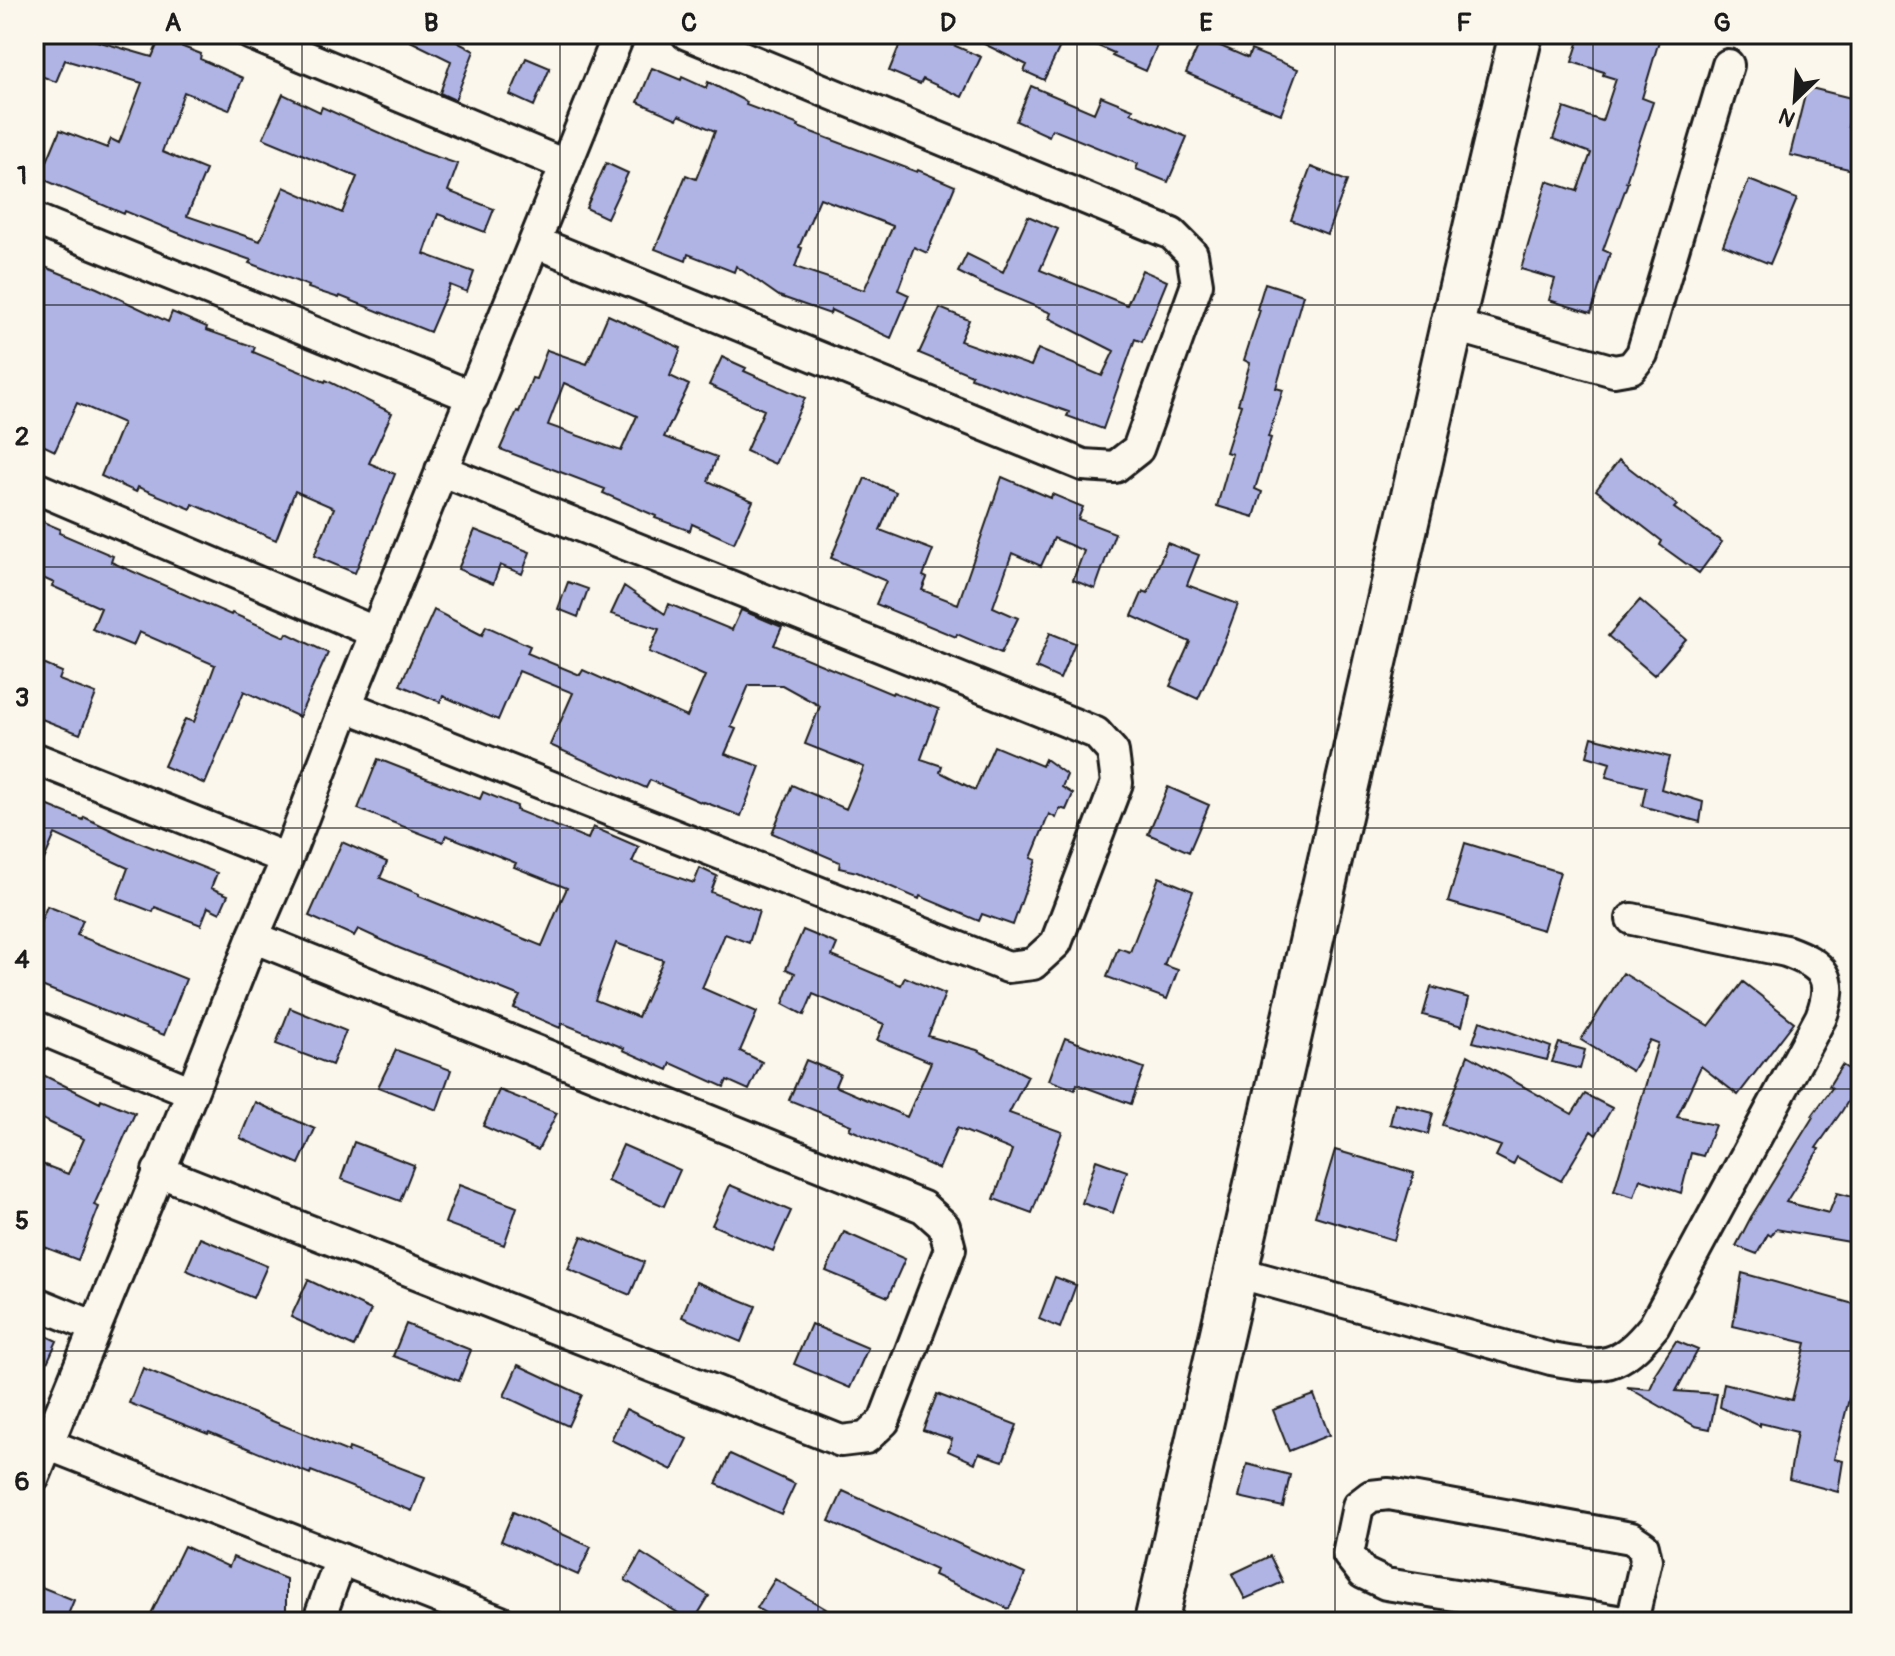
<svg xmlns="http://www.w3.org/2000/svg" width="1895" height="1656" font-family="Pangolin,sans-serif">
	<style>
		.building { fill: #b0b4e5; stroke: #1c1c1c; stroke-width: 2; fill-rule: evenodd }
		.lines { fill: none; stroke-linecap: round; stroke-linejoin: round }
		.street-casing { stroke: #1c1c1c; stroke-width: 36 }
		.secondary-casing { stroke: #1c1c1c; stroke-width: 48 }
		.street { stroke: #fbf7ec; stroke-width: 30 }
		.secondary { stroke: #fbf7ec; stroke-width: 42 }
		.grid { fill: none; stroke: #1c1c1c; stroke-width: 2; stroke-opacity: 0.55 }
		.neatline { fill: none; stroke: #1c1c1c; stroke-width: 3 }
		.grid-label { font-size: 26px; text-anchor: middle; font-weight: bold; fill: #1c1c1c }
	</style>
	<rect width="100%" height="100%" fill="#fbf7ec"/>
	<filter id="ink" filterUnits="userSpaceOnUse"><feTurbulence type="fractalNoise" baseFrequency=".0125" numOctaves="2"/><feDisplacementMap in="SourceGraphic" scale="16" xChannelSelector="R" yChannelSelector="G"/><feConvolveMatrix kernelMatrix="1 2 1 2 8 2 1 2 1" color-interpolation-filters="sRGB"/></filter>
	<g filter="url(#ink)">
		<!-- building -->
		<path class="building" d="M34,34H73L152,57L160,38L201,54L200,59L243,78L229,110L184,92L162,152L206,170L187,216L260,241L284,187L342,213L357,177L263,138L283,94L320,112L322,107L422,152L458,164L448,191L494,209L485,232L438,214L424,254L474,272L467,292L450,285L430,332L340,296L339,298L308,288L309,286L249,263L251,260L200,242L125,211L124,214L40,178L60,130L107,148L111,139L119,143L142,83L65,60L56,82L34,73Z
			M396,34H442L474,51L455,100L440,93L451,61Z
			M904,34H928L981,57L962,97L923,79L920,84L889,71Z
			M964,34H1066L1044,80L1024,71L1027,65Z
			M1071,34H1162L1146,71L1112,56L1114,53Z
			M1581,34H1597L1615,39L1616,34H1661L1642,98L1653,102L1626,182H1628L1603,250L1610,253L1591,313L1549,300L1555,279L1521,269L1547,181L1577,191L1591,153L1553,139L1564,108L1602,121L1616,79L1603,75L1604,72L1572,62Z
			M1202,38L1248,58L1251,50L1298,69L1281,114L1233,95L1234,94L1186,73Z
			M526,58L550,68L534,106L510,95Z
			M652,68L681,80L682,77L706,88L708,82L747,102L746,105L799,125L798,127L917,172L918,170L955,186L927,253L914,247L898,290L909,295L891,338L831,310L830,314L779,296L736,266L734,272L688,254L686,261L655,249L686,175L696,179L715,131L679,115L677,119L638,102ZM820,198L893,226L864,290L795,267L802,248L799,247Z
			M1031,86L1094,113L1101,96L1133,109L1131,113L1187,137L1168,182L1136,169L1138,164L1052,129L1049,136L1016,121Z
			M1807,87L1855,99L1848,127L1861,130V172L1790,155Z
			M606,163L628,173L607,218L586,208Z
			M1311,167L1347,181L1327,234L1291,220Z
			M1749,180L1797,199L1770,264L1723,245Z
			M1028,216L1058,229L1040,270L1127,305L1142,270L1167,281L1142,342L1135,339L1103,429L1067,416L1069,412L971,378L972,375L919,353L940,308L969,320L960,341L1031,366L1038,349L1102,376L1114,351L1049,318L1051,313L982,284L958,272L967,254L1003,272Z
			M45,267L97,288L168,322L172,312L207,327L206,330L255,347L253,352L325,382L326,380L392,413L369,463L395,474L355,573L314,556L334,508L295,491L276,540L193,504L191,509L138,487L136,492L101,476L123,423L77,403L55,451L34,441V294Z
			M1265,283L1303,295L1276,388L1283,390L1268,437L1271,438L1255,489L1262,492L1254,517L1217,506L1232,454L1226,452L1241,405L1238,404L1250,363L1244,360L1260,310L1257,309Z
			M608,315L681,348L670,376L689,385L664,437L717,457L708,481L753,501L734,543L692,524L690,531L655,518L656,516L603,493L605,489L500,449L517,411L519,412L532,378L536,379L547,350L587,364ZM564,383L637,416L621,451L548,425Z
			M722,357L746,368L744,371L805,398L775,464L746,451L764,410L709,385Z
			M1619,460L1677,505L1674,508L1722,542L1699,573L1660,545L1662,541L1596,490Z
			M1002,477L1051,498L1052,494L1083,507L1078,519L1115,533L1095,589L1073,580L1084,551L1054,538L1041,566L1012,553L993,607L1018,618L1001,653L957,634L956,637L876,604L886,581L831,558L865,478L896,492L880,530L933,550L923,576L927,578L922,590L958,604Z
			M34,518L60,529L59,533L113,556L111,562L231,615L232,613L285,637L287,633L328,653L299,717L244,691L205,784L164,766L185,719L194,722L215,665L139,632L133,646L92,629L101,608L52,586L54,583L34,574Z
			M475,530L530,552L522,574L500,565L493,584L458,569Z
			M1167,543L1199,555L1187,585L1238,604L1223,644L1198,699L1170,686L1190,642L1132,616L1143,591L1148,593Z
			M568,582L588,589L578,617L558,609Z
			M624,586L665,614L669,604L732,630L741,610L782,627L774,645L892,694L893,692L939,709L921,759L942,766L940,772L975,790L994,746L1042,766L1045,759L1067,775L1062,787L1073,794L1066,810L1060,808L1056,818L1049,814L1031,858L1036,860L1013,925L982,914L979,921L920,896L919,899L857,872L839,868L840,862L772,833L792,785L846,809L864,767L805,744L820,706L782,685H749L731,727L736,729L725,754L760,766L741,816L704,802L703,803L650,780L646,788L550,745L573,693L519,671L498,720L443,696L440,702L400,685L434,610L482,635L486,626L530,646L527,653L580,675L583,670L687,717L705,676L649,652L659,629L611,614Z
			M1640,600L1686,639L1654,675L1608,636Z
			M1050,633L1075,643L1060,679L1036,668Z
			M34,660L62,672L59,680L96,694L80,734L34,716Z
			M1592,737L1669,757L1661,789L1703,802L1700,822L1642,806L1646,787L1606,777L1610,763L1587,756Z
			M378,759L480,799L483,792L517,806L516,810L588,839L593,827L639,847L632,862L694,883L700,868L717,876L711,892L759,911L749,943L725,934L702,988L757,1012L740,1051L762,1062L749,1090L727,1080L724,1087L671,1063L668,1070L623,1050L624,1048L562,1023L560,1028L514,1008L520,996L399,948L358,929L354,936L309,916L342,842L387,862L380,878L419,894V896L542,946L561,901L567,888L514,867L516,863L446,835L443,842L358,809ZM616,943L663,960L638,1017L595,1000Z
			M1168,787L1209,805L1189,852L1148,834Z
			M34,800L83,820L84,817L126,837L217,873L211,888L228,895L220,913L208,907L201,925L155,907L153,912L117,898L128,868L55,834L34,883Z
			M1465,843L1560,872L1543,930L1448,902Z
			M1159,877L1193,891L1164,965L1178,970L1167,999L1107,977L1118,948L1130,952Z
			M47,906L83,920L77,935L186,979L164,1035L34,983V938Z
			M803,930L837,944L832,956L901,985L905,977L945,994L928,1036L977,1050L1028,1076L1009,1113L1062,1132L1032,1213L994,1199L1012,1150L957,1128L939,1169L849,1129L851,1125L789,1100L806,1060L840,1074L835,1086L907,1117L931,1062L877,1040L884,1024L813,994L804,1015L783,1004L795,973L786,969Z
			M1623,973L1709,1026L1743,982L1794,1022L1738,1095L1701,1066L1677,1117L1715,1125L1703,1156L1691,1153L1681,1193L1640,1179L1634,1197L1614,1191L1658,1043L1650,1040L1632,1071L1581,1040Z
			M1431,987L1469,998L1462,1026L1423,1015Z
			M290,1008L346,1031L332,1065L276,1044Z
			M1480,1021L1551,1047L1547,1060L1473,1042Z
			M1065,1038L1144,1068L1131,1104L1077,1084L1075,1090L1049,1080Z
			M1559,1043L1585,1050L1580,1069L1552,1062Z
			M396,1050L451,1070L437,1110L378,1087Z
			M1468,1055L1572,1114L1585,1094L1612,1108L1596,1135L1591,1131L1561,1181L1517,1157L1513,1165L1496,1156L1501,1146L1442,1125Z
			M1842,1065L1861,1077V1080L1842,1111L1816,1148L1819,1149L1786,1202L1829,1213L1837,1193L1861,1199V1244L1776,1229L1771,1236L1768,1234L1757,1254L1736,1246L1751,1217L1813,1117L1812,1116L1832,1088L1829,1086Z
			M39,1073L100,1103L101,1099L135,1113L94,1205L99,1207L78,1260L34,1243V1161L68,1174L84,1139L34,1115V1087Z
			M499,1090L557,1113L538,1150L483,1126Z
			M255,1102L315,1129L299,1164L240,1138Z
			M1395,1103L1433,1113L1428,1134L1390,1124Z
			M354,1142L414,1165L400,1201L341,1179Z
			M623,1145L680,1170L664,1206L607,1181Z
			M1335,1150L1414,1173L1394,1240L1315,1216Z
			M1096,1160L1127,1171L1113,1213L1082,1203Z
			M459,1185L517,1207L504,1245L445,1223Z
			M730,1185L791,1211L773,1251L712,1225Z
			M844,1232L905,1259L888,1297L826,1271Z
			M582,1236L644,1262L630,1295L568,1269Z
			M200,1238L267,1266L253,1298L186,1270Z
			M1742,1273L1861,1306V1394L1851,1391L1834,1459L1843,1461L1838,1492L1789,1479L1797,1432L1760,1423V1426L1720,1407L1724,1383L1792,1400L1806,1343L1733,1326Z
			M1055,1277L1076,1285L1060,1328L1039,1319Z
			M308,1280L371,1310L354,1347L291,1317Z
			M696,1282L756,1306L741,1342L682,1317Z
			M406,1324L471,1350L459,1381L393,1356Z
			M811,1324L868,1348L850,1388L794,1364Z
			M34,1330L57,1341L34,1391Z
			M1676,1341L1698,1350L1676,1391L1717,1394L1710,1429L1695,1426L1627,1387L1650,1389L1656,1376L1654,1375Z
			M518,1365L582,1395L568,1426L504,1396Z
			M143,1368L348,1452L349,1448L425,1477L412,1511L311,1471L310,1474L209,1432L208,1434L129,1403Z
			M937,1394L1017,1425L1003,1461L979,1453L975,1463L948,1451L952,1439L923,1430Z
			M1314,1395L1329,1435L1289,1451L1273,1410Z
			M626,1409L687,1439L672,1470L611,1440Z
			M730,1454L795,1484L781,1514L716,1484Z
			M1247,1464L1290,1475L1283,1507L1239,1497Z
			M843,1491L1025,1574L1009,1609L934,1575L936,1570L829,1521Z
			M513,1512L591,1547L578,1575L501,1541Z
			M184,1546L229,1567L233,1557L286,1579V1622H221L191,1610L185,1622H147Z
			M641,1553L709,1596L693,1622L625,1580Z
			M1270,1556L1283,1582L1245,1599L1232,1574Z
			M775,1579L848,1622H780L757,1608Z
			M34,1584L74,1600L65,1622H34Z"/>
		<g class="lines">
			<!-- street casing -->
			<g class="street-casing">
				<path id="street" d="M251,34L565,165
					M34,219L473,397
					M535,242L1083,465L1115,467L1138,449L1197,284L1192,254L1172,234L687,34
					M1452,325L1614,371L1631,368L1642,354L1728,65
					M34,487L377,633
					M346,706L1008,967L1033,964L1056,943L1117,783L1113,752L1096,733L441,470
					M34,758L287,859
					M34,1026L192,1092
					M158,1171L841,1441L866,1438L884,1421L950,1249L944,1226L923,1207L253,937
					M1236,1272L1551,1359C1604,1369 1619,1369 1654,1326L1821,1017C1836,977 1824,965 1786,951L1632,919
					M34,1302L95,1327
					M47,1444L501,1622
					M34,1477L192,1092L253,937L287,859L346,706L619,34
					M318,1622L341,1559
					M1624,1622L1386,1584L1363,1573L1348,1554L1358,1506L1371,1496L1389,1494L1631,1538L1643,1546L1646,1560L1632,1622"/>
			</g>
			<!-- secondary casing -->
			<g class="secondary-casing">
				<path id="secondary" d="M1156,1622L1452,325L1521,34"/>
			</g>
			<!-- street -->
			<use href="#street" class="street"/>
			<!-- secondary -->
			<use href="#secondary" class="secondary"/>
		</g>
	</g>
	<!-- grid -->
	<path class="grid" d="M302,34V1622M560,34V1622M818,34V1622M1077,34V1622M1335,34V1622M1593,34V1622M34,305H1861M34,567H1861M34,828H1861M34,1089H1861M34,1351H1861"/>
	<!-- margin -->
	<rect width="1895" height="1656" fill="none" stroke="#fbf7ec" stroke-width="88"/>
	<!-- north arrow -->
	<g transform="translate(1795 100) rotate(205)" stroke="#fbf7ec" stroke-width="6" paint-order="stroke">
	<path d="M0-6L14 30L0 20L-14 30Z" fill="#1c1c1c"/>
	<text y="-12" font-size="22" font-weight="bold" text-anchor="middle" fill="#1c1c1c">N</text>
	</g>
	<rect x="44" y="44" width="1807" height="1568" class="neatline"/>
	<g class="grid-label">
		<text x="173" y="31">A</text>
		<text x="431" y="31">B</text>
		<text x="689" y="31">C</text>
		<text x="948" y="31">D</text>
		<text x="1206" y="31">E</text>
		<text x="1464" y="31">F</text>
		<text x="1722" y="31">G</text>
		<text x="22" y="184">1</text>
		<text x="22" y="445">2</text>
		<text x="22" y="706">3</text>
		<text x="22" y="968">4</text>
		<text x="22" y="1229">5</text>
		<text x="22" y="1490">6</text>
	</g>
</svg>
